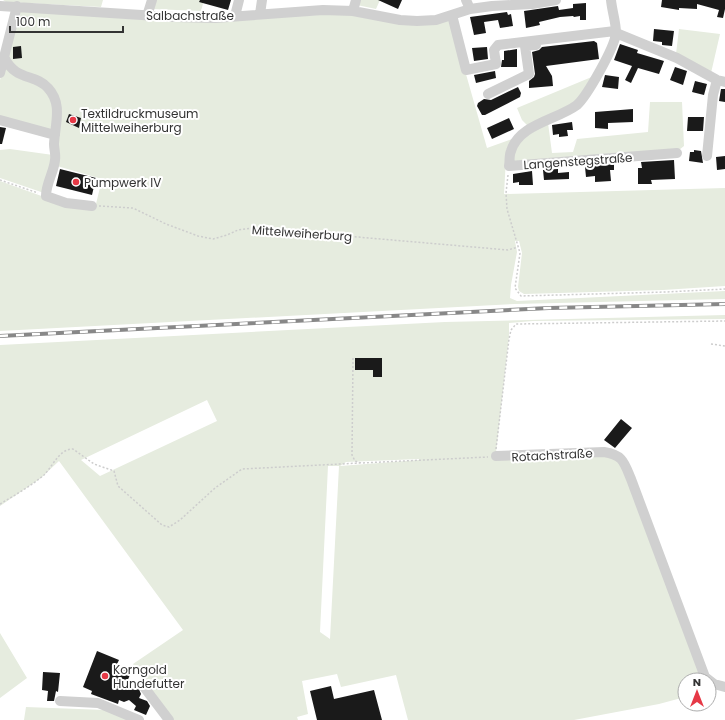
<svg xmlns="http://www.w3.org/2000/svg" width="725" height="720" font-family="Poppins,sans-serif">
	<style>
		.green { fill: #e6ecdf; fill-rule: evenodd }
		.building { fill: #1a1a1a }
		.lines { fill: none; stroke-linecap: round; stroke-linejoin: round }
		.path { stroke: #cdcdcd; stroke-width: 1.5; stroke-dasharray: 2 2; stroke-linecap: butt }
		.minor { stroke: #d0d0d0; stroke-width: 10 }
		.rail-casing { stroke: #888; stroke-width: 4 }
		.rail { stroke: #fff; stroke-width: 2.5; stroke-dasharray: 8; stroke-linecap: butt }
		.poi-dot { fill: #e63946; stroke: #fff; stroke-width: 1.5 }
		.labels { text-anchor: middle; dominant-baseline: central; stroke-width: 4; stroke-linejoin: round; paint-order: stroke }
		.street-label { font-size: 12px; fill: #333; stroke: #fff }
		.poi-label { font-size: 12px; fill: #333; stroke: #fff; text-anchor: start }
	</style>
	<rect width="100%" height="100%" fill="#fff"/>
	<!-- green -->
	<path class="green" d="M3,0H103L101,7L6,2Z
		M155,0H204L201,11L152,9Z
		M358,0H380L376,9L357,5Z
		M19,11L260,17L348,14L450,18L487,148L512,139L506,158L504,194L725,188V286L663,290L524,294L519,291L518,287L522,253L519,241H515L517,252L511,285L510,298L517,301L725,291V299L515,304L0,331V181L47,198L96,204L102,179L57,166L58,135L0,118V80L16,14Z
		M679,29L720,34L711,73L676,54Z
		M594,76L579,100L528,126L522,120L517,108Z
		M650,102H682L684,146L679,150L514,162V150L520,140L548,123L552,153L573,152L577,139L648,132Z
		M10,149L53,155L44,193L0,178V150Z
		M725,315V319L533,321L509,323V336L496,453L591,449L623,454L627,478L706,680H685V697L659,704L574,720H408L396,675L341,687L337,674L302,681L308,714L297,717L298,720H171L133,664L183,630L59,461L41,478L0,506V345L445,322ZM207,400L217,421L100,476L81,460ZM419,459V460L340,466L346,462ZM328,466H339L330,639L320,632Z
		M0,633L27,678L0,698Z
		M26,707L105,710L129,720H24Z"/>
	<!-- building -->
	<path class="building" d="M200,0H231L228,10L199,2Z
		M378,0H402L398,9Z
		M662,0H725V9L723,18L717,17L719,10L697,4V9L679,8V10L661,7Z
		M586,3V20H580V16L574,17L573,16L560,17L539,22L540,25L526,28L524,11L558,6L559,10L573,8V4Z
		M507,12L508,15L511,14L513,26L500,28L498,20L484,22L486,33L474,35L470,17Z
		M654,29L674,31L672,46L662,45V42L653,41Z
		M594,41L597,43L599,59L546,66L552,76L553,86L529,88V81L534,77L535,74L532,52L539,50L542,47Z
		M620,44L638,50L637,53L664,61L659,74L638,68L631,83L625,80L632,66L614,60Z
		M21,46L22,58L13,59V47Z
		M487,47L488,59L474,61L472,48Z
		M517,49V67H501L502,60H504V51Z
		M675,67L687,71L683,85L670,80Z
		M495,71L496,78L476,83L474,75Z
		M605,75L619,77L618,89L602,87Z
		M695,81L707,84L704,95L692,92Z
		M518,87L521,93L520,97L485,115H482L477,106L478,103L484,99L491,100Z
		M721,89H725V102L719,101Z
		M633,109V122L608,123V129L595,128V112Z
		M69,114L81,118L79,128L66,122Z
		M688,117H704L703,131H687Z
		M509,118L514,129L492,139L487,128Z
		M572,122L573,130H567L568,136L559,137V134L553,135L552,125Z
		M0,127L6,128L2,144H0Z
		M694,150L701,151L703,163L689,161L690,152H694Z
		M725,156V169L717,170L716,157Z
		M674,160L675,179L651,180L652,184H638V168H642L641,162Z
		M614,164V170H610L611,181L595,182V176L586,177L585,167Z
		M60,169L96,178L92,195L56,186Z
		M558,169V173L569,172V179L544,180L543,170Z
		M532,171L533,185H519V182L513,183V174Z
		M355,358H382V377H373V370H355Z
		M621,419L632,428L615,448L604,440Z
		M97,651L119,660L116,666L131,672L127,682L138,687L141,694L139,698L147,701L150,706L146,715L134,710L136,706L129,700L124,702L119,700L118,704L91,694L92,691L83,687Z
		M43,672L60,673L58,692L56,691L54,701H47L48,691L42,690Z
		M331,686L334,699L374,690L382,720H317L310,691Z"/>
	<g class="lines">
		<!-- path -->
		<path class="path" d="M508,175L506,193L507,209L520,253L515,288L521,296L666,292L725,289
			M0,180L38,193
			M99,206L133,208L166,224L198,236L213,239L227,235L238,230L253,228L508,250L518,247
			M711,344L725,346
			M353,358L352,455L355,461L361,463L488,457
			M496,449L509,339L511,330L516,324L725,321
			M0,504C15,495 31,486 44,475C53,466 59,449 73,449L94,464L114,471L118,486L162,525L169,527L180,520L215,488L242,469L360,463"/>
		<!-- minor -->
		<path class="minor" d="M466,0L470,9
			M611,0C612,11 616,22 616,33C615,47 587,96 577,105C557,120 519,124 511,151C509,155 510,161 509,166L677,153
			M0,6L173,17L215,18L323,10L353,11L400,20L417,21L436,20L470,9L492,6L532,4L556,0
			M353,11L356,0
			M260,14L262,0
			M452,15L466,70L496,64L494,50L498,45L615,31
			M147,16L152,0
			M235,16L239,0
			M616,33L677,58L717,80L725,82
			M4,57C16,82 35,73 48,88C63,104 55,124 54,144C54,149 56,155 55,160C54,172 46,183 46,196L66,203L92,206
			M0,73L17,6
			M488,94L529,74L525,46L536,45
			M0,120L55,135
			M707,156L713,95L717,80
			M496,456L604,452C623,455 624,462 631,479L705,677L714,684L725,687
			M144,687L169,720
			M60,701L98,703L139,720"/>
		<!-- rail casing -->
		<g class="rail-casing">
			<path id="rail" d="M0,336L549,308L725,304"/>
		</g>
		<!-- rail -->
		<use href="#rail" class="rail"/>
	</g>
	<!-- markers -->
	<g class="poi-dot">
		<circle cx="73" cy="120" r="4"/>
		<circle cx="76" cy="182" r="4"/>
		<circle cx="105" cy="676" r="4"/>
	</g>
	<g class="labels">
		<!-- street labels -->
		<g class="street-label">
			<text x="190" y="15">Salbachstraße</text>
			<text transform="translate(578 161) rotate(-4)">Langenstegstraße</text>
			<text transform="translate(302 233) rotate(4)">Mittelweiherburg</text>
			<text transform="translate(552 455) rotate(-3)">Rotachstraße</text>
		</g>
		<!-- poi labels -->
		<g class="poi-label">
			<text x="81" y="113">Textildruckmuseum<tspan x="81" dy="14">Mittelweiherburg</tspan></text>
			<text x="84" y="182">Pumpwerk IV</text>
			<text x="113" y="669">Korngold<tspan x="113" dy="14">Hundefutter</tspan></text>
		</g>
	</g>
	<!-- north arrow -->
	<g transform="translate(697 692)"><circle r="19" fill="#ffffff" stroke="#adadad"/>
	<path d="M0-3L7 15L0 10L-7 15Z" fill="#e63946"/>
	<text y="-6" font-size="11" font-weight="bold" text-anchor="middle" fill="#333333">N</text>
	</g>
	<!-- scale -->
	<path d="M10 26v6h113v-6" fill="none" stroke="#333333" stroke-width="2"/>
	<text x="16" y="26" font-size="12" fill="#333333" stroke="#ffffff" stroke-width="3" paint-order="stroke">100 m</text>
</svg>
